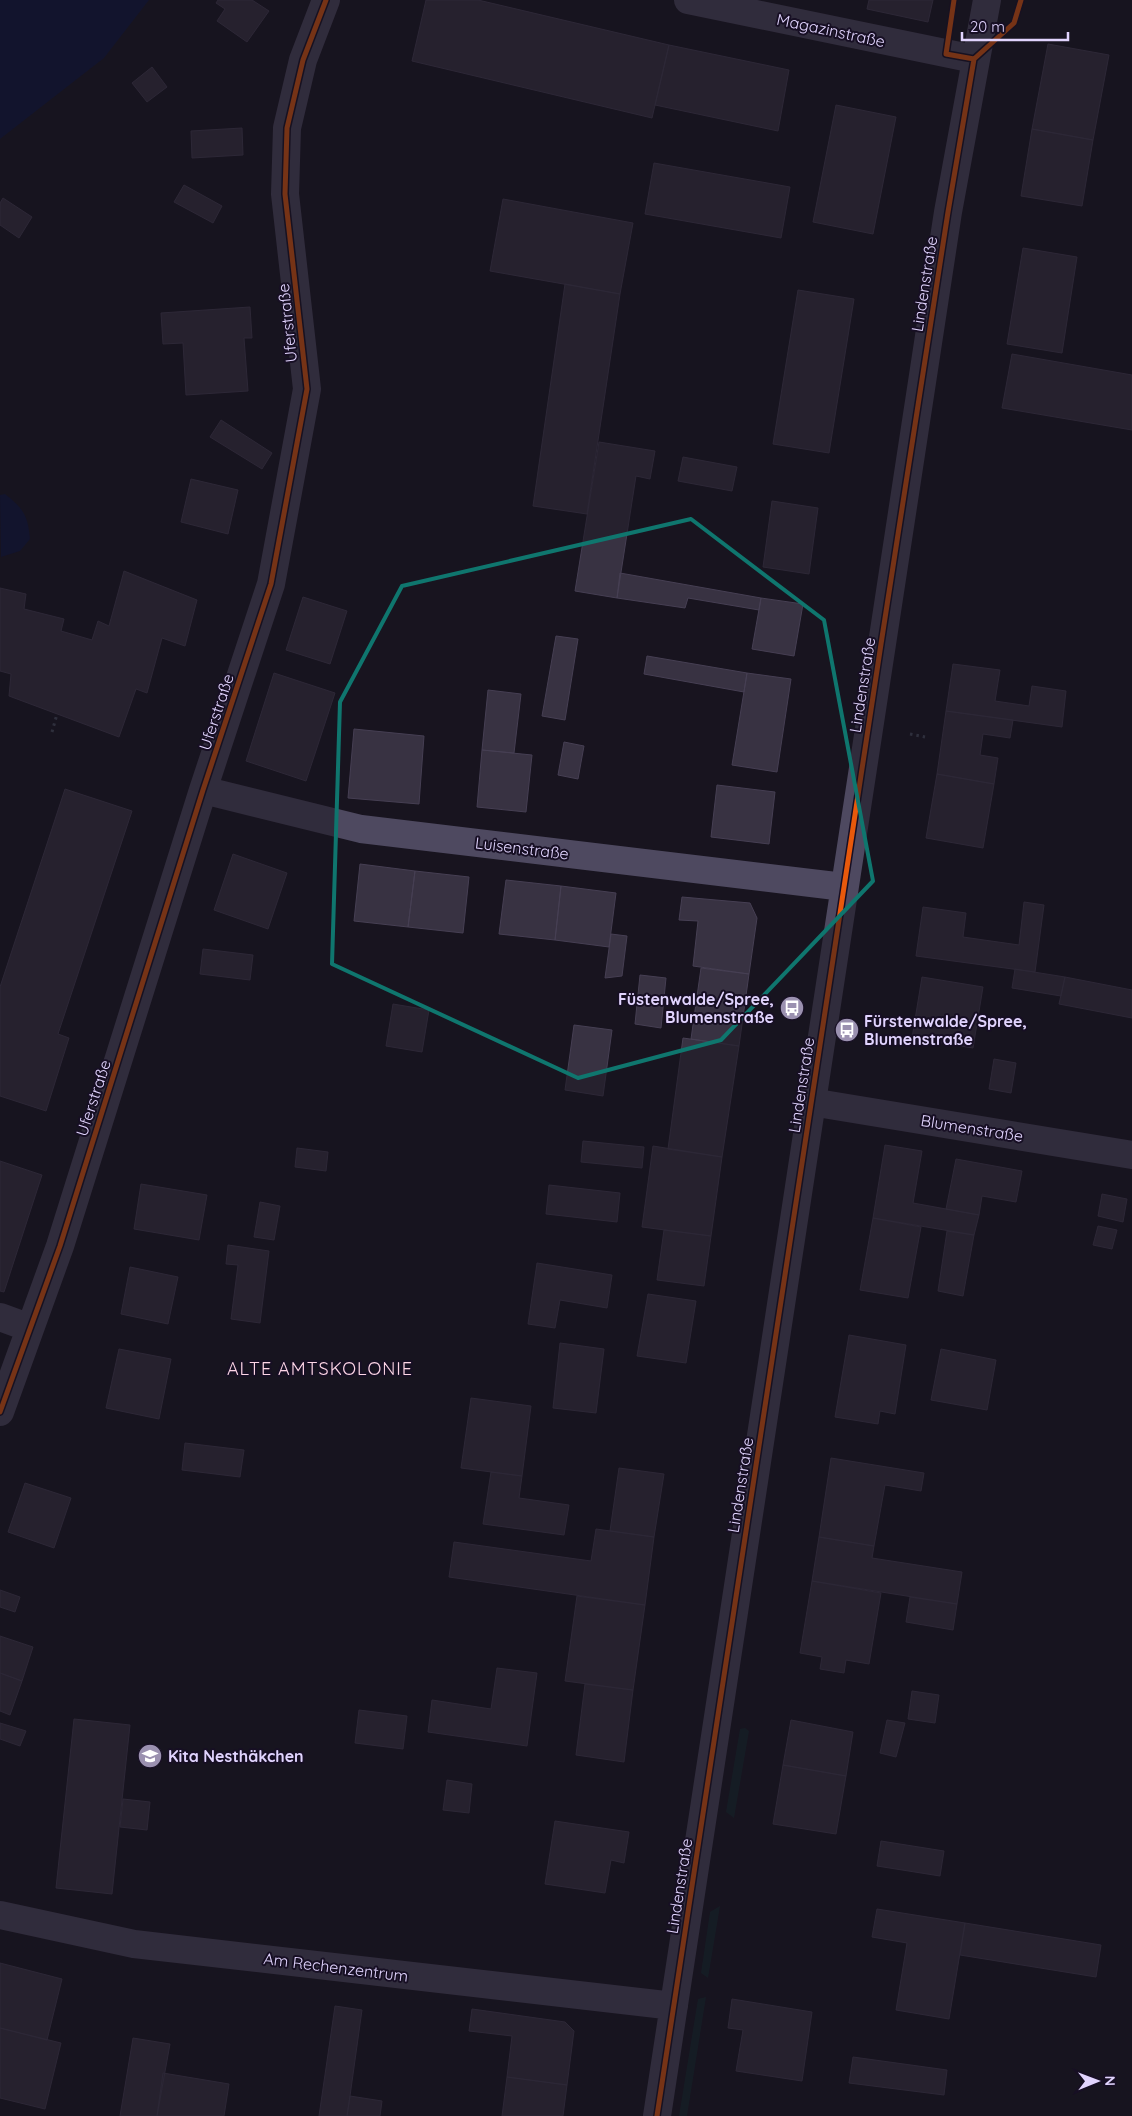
<svg xmlns="http://www.w3.org/2000/svg" width="1132" height="2116" font-family="Quicksand,sans-serif">
	<style>
		.green { fill: #13272c }
		.water { fill: #0c143e }
		.building { fill: #383242; stroke: #463f53 }
		.lines { fill: none; stroke-linecap: round; stroke-linejoin: round }
		.path { stroke: #4a5161; stroke-width: 3; stroke-dasharray: 2.5 4; stroke-linecap: butt }
		.minor { stroke: #4e4960; stroke-width: 28 }
		.cycleway-casing { stroke: #170f24; stroke-width: 8 }
		.cycleway { stroke: #e8590c; stroke-width: 5 }
		.marked { fill: none; stroke: #0f766e; stroke-width: 4; stroke-linejoin: round }
		.labels { text-anchor: middle; dominant-baseline: central; stroke-width: 4; stroke-linejoin: round; paint-order: stroke }
		.street-label { font-size: 16px; fill: #e1d4fe; stroke: #170f24 }
		.poi-label { font-size: 16px; font-weight: bold; fill: #e1d4fe; stroke: #170f24; text-anchor: start }
		.neighbourhood-label { font-size: 18px; letter-spacing: 1px; fill: #fed6e7; stroke: #170f24 }
	</style>
	<rect width="100%" height="100%" fill="#18141f"/>
	<!-- green -->
	<path class="green" d="M745,1728L749,1731L734,1818L726,1812L740,1729Z
		M720,1906L708,1978L701,1973L710,1912Z
		M706,1997L687,2116H679L698,1999Z"/>
	<!-- water -->
	<path class="water" d="M0,0H149L104,58L0,139Z
		M5,494C24,509 28,516 30,539L20,551L1,557L0,495Z"/>
	<!-- building -->
	<path class="building" d="M218,0H252L269,11L247,42L217,21L225,9L216,3Z
		M426,0H478L669,45L652,118L412,61Z
		M869,0H933L928,22L867,9Z
		M1048,44L1109,55L1093,140L1032,129Z
		M669,45L789,70L778,131L655,105Z
		M152,67L167,87L147,102L132,83Z
		M836,105L896,117L873,234L813,222Z
		M242,128L243,155L192,158L191,131Z
		M1032,129L1093,140L1082,206L1021,196Z
		M654,163L790,187L781,238L645,214Z
		M184,185L222,206L213,223L174,202Z
		M3,198L32,217L19,238L0,225V203Z
		M503,199L633,223L620,294L490,271Z
		M1023,248L1077,257L1062,353L1007,344Z
		M565,284L620,294L587,514L533,506Z
		M798,290L854,299L829,453L773,444Z
		M250,307L252,338H244L248,391L186,395L183,343L163,344L161,313Z
		M1012,354L1132,375V430L1002,408Z
		M221,420L272,453L262,469L210,437Z
		M599,442L655,451L650,479L636,476L617,598L575,591Z
		M683,457L737,467L732,491L678,481Z
		M191,479L238,490L228,534L181,522Z
		M772,501L818,508L809,574L763,567Z
		M124,571L197,600L185,646L162,638L147,693L136,689L119,737L9,696L11,674L0,671V588L26,594L24,609L64,619L61,631L92,640L98,621L109,626Z
		M620,573L761,598L759,610L688,598L685,608L617,598Z
		M303,597L347,611L330,664L286,650Z
		M761,598L803,604L794,656L752,649Z
		M556,636L578,639L565,720L542,716Z
		M647,656L747,673L744,692L644,674Z
		M953,664L1000,670L995,701L1029,706L1032,686L1066,691L1062,727L946,711Z
		M274,673L335,693L306,781L246,761Z
		M747,673L791,679L777,772L732,765Z
		M488,690L521,694L514,753L482,750Z
		M946,711L1013,720L1010,738L983,734L980,755L998,758L994,784L937,774Z
		M354,729L424,736L419,804L348,798Z
		M564,742L584,746L578,779L558,775Z
		M482,750L532,755L526,812L477,807Z
		M937,774L994,784L983,848L926,838Z
		M717,785L775,792L769,844L711,837Z
		M65,789L132,811L58,1034L69,1038L46,1111L0,1096V987Z
		M233,854L287,873L268,929L214,910Z
		M360,864L415,871L408,927L354,921Z
		M415,871L469,877L463,933L408,927Z
		M506,880L561,886L555,940L499,934Z
		M561,886L616,893L609,947L555,940Z
		M682,897L750,903L757,918L749,974L693,966L698,921L679,920Z
		M1024,902L1044,905L1035,972L916,956L923,907L966,913L963,937L1019,945Z
		M611,934L627,936L622,976L605,978Z
		M203,949L253,955L250,980L200,974Z
		M701,968L749,974L739,1046L691,1039Z
		M1015,969L1065,977L1061,996L1012,988Z
		M640,975L666,978L661,1028L635,1024Z
		M922,977L983,987L973,1048L912,1038Z
		M1065,977L1132,990V1018L1059,1004Z
		M393,1004L429,1010L422,1052L386,1046Z
		M574,1025L612,1030L603,1096L565,1090Z
		M683,1038L739,1046L722,1157L668,1149Z
		M994,1059L1016,1063L1011,1093L989,1089Z
		M583,1141L644,1147L642,1168L581,1162Z
		M885,1145L922,1151L913,1203L979,1215L974,1235L873,1218Z
		M653,1146L722,1157L711,1236L642,1227Z
		M297,1148L328,1152L326,1171L295,1167Z
		M956,1159L1022,1171L1016,1202L982,1196L979,1215L946,1209Z
		M0,1161L42,1175L4,1292L0,1291Z
		M141,1184L207,1195L199,1240L134,1229Z
		M549,1185L620,1193L617,1222L546,1214Z
		M1102,1194L1127,1199L1123,1222L1098,1216Z
		M260,1202L280,1206L274,1240L254,1237Z
		M873,1218L921,1227L908,1298L860,1290Z
		M1098,1226L1117,1230L1112,1249L1093,1245Z
		M664,1230L711,1236L704,1286L657,1280Z
		M947,1231L974,1235L963,1296L938,1291Z
		M228,1245L269,1251L260,1323L231,1319L238,1265L226,1264Z
		M537,1263L612,1275L607,1308L560,1300L555,1328L528,1324Z
		M130,1267L178,1277L168,1324L121,1314Z
		M648,1294L696,1301L686,1363L637,1356Z
		M849,1335L906,1345L895,1414L880,1411L878,1424L835,1417Z
		M560,1343L604,1349L596,1413L553,1408Z
		M119,1349L171,1359L159,1419L106,1408Z
		M941,1349L996,1360L987,1410L931,1400Z
		M471,1398L531,1406L522,1476L461,1468Z
		M185,1443L244,1450L240,1477L182,1470Z
		M831,1458L924,1473L921,1491L885,1485L874,1546L819,1537Z
		M619,1468L664,1474L654,1537L610,1531Z
		M491,1472L522,1476L519,1498L569,1505L564,1535L483,1524Z
		M25,1483L71,1498L54,1548L8,1532Z
		M596,1529L654,1537L645,1605L449,1577L454,1542L591,1561Z
		M819,1537L874,1546L872,1558L962,1572L957,1604L812,1581Z
		M812,1581L881,1593L869,1664L846,1660L844,1673L820,1669L822,1657L800,1653Z
		M0,1590L20,1597L15,1612L0,1607Z
		M577,1596L645,1605L633,1690L565,1681Z
		M910,1597L957,1604L953,1630L906,1622Z
		M0,1636L33,1647L22,1681L0,1673Z
		M497,1668L537,1673L527,1746L428,1732L432,1700L491,1709Z
		M0,1673L22,1681L10,1715L0,1711Z
		M585,1684L633,1690L624,1762L576,1755Z
		M912,1691L939,1695L935,1723L908,1719Z
		M359,1710L407,1716L403,1749L355,1743Z
		M74,1719L130,1725L112,1894L56,1888Z
		M791,1720L853,1732L846,1776L783,1765Z
		M887,1720L905,1723L896,1757L880,1753Z
		M0,1723L26,1731L20,1746L0,1739Z
		M783,1765L846,1776L836,1834L773,1824Z
		M447,1780L472,1784L469,1813L443,1810Z
		M123,1799L150,1802L147,1830L120,1827Z
		M555,1821L629,1832L624,1863L611,1860L605,1893L545,1884Z
		M881,1841L944,1851L940,1876L877,1866Z
		M877,1909L965,1923L949,2019L896,2010L907,1943L872,1937Z
		M965,1923L1101,1945L1096,1977L960,1955Z
		M0,1963L62,1979L47,2040L0,2028Z
		M732,1999L812,2012L802,2081L736,2071L743,2030L728,2028Z
		M335,2006L362,2010L350,2096L347,2116H319Z
		M472,2009L565,2022L574,2031L567,2085L507,2077L512,2036L469,2031Z
		M0,2028L61,2043L45,2109L0,2098Z
		M133,2038L170,2044L157,2116H120Z
		M853,2057L947,2070L944,2095L849,2083Z
		M163,2073L229,2084L224,2116H157Z
		M507,2077L567,2085L563,2116H502Z
		M350,2096L382,2101L380,2116H347Z"/>
	<g class="lines">
		<!-- path -->
		<path class="path" d="M52,732L57,714
			M910,734L925,737"/>
		<!-- minor -->
		<path class="minor" d="M688,0L974,59
			M203,790L361,829L844,887
			M811,1102L1132,1155
			M0,1317L30,1328
			M0,1412L60,1246L203,790L271,584L307,389L285,194L287,128L303,60L326,0
			M0,1915L134,1944L674,2006
			M657,2116L948,212L987,0"/>
		<!-- cycleway casing -->
		<g class="cycleway-casing">
			<path id="cycleway" d="M954,0L946,54L974,59
				M974,59L1014,23L1021,0
				M0,1412L60,1246L203,790L271,584L307,389L285,194L287,128L303,60L326,0
				M657,2116L881,644L948,212L974,59"/>
		</g>
		<!-- cycleway -->
		<use href="#cycleway" class="cycleway"/>
	</g>
	<!-- marked area -->
	<path d="M0 0H1132V2116H0ZM691,519L824,620L873,881L721,1040L578,1078L332,964L340,702L402,586Z" fill="#18141f" fill-opacity=".55" fill-rule="evenodd"/>
	<path class="marked" d="M691,519L824,620L873,881L721,1040L578,1078L332,964L340,702L402,586Z"/>
	<!-- icons -->
	<defs>
		<g id="bus-disc" transform="scale(1.25)"><circle r="9.5" fill="#9b91b0" stroke="#170f24"/><path d="M-5-6H5V4H4V6H2V4H-2V6H-4V4H-5ZM-3.5-4V0h7V-4ZM-3.5 1.2v1.5H-2V1.2ZM2 1.2v1.5H3.5V1.2Z" fill="#fff"/></g>
		<g id="school-disc" transform="scale(1.25)"><circle r="9.5" fill="#9b91b0" stroke="#170f24"/><path d="M0-5L7-2L0 1L-7-2ZM-4 1L0 2.5L4 1V4Q0 6-4 4Z" fill="#fff"/></g>
	</defs>
	<g fill-rule="evenodd">
		<use href="#bus-disc" x="792" y="1008"/>
		<use href="#bus-disc" x="847" y="1030"/>
		<use href="#school-disc" x="150" y="1756"/>
	</g>
	<g class="labels">
		<!-- street labels -->
		<g class="street-label">
			<text transform="translate(831 30) rotate(12)">Magazinstraße</text>
			<text transform="translate(924 284) rotate(-81)">Lindenstraße</text>
			<text transform="translate(287 323) rotate(-96)">Uferstraße</text>
			<text transform="translate(862 685) rotate(-81)">Lindenstraße</text>
			<text transform="translate(216 712) rotate(-72)">Uferstraße</text>
			<text transform="translate(522 848) rotate(7)">Luisenstraße</text>
			<text transform="translate(801 1085) rotate(-81)">Lindenstraße</text>
			<text transform="translate(93 1098) rotate(-72)">Uferstraße</text>
			<text transform="translate(972 1128) rotate(9)">Blumenstraße</text>
			<text transform="translate(740 1485) rotate(-81)">Lindenstraße</text>
			<text transform="translate(679 1886) rotate(-81)">Lindenstraße</text>
			<text transform="translate(336 1967) rotate(7)">Am Rechenzentrum</text>
		</g>
		<!-- poi labels -->
		<g class="poi-label">
			<text x="774" y="999" text-anchor="end">Füstenwalde/Spree,<tspan x="774" dy="18">Blumenstraße</tspan></text>
			<text x="864" y="1021">Fürstenwalde/Spree,<tspan x="864" dy="18">Blumenstraße</tspan></text>
			<text x="168" y="1756">Kita Nesthäkchen</text>
		</g>
		<!-- neighbourhood labels -->
		<g class="neighbourhood-label">
			<text x="320" y="1368">ALTE AMTSKOLONIE</text>
		</g>
	</g>
	<!-- north arrow -->
	<g transform="translate(1097 2081) rotate(89)" stroke="#170f24" stroke-width="4" paint-order="stroke">
	<path d="M0-4L9 19L0 12L-9 19Z" fill="#e1d4fe"/>
	<text y="-8" font-size="14" font-weight="bold" text-anchor="middle" fill="#e1d4fe">N</text>
	</g>
	<!-- scale -->
	<path d="M962 32v8h106v-8" fill="none" stroke="#e1d4fe" stroke-width="2.5"/>
	<text x="970" y="32" font-size="15" fill="#e1d4fe" stroke="#170f24" stroke-width="4" paint-order="stroke">20 m</text>
</svg>
